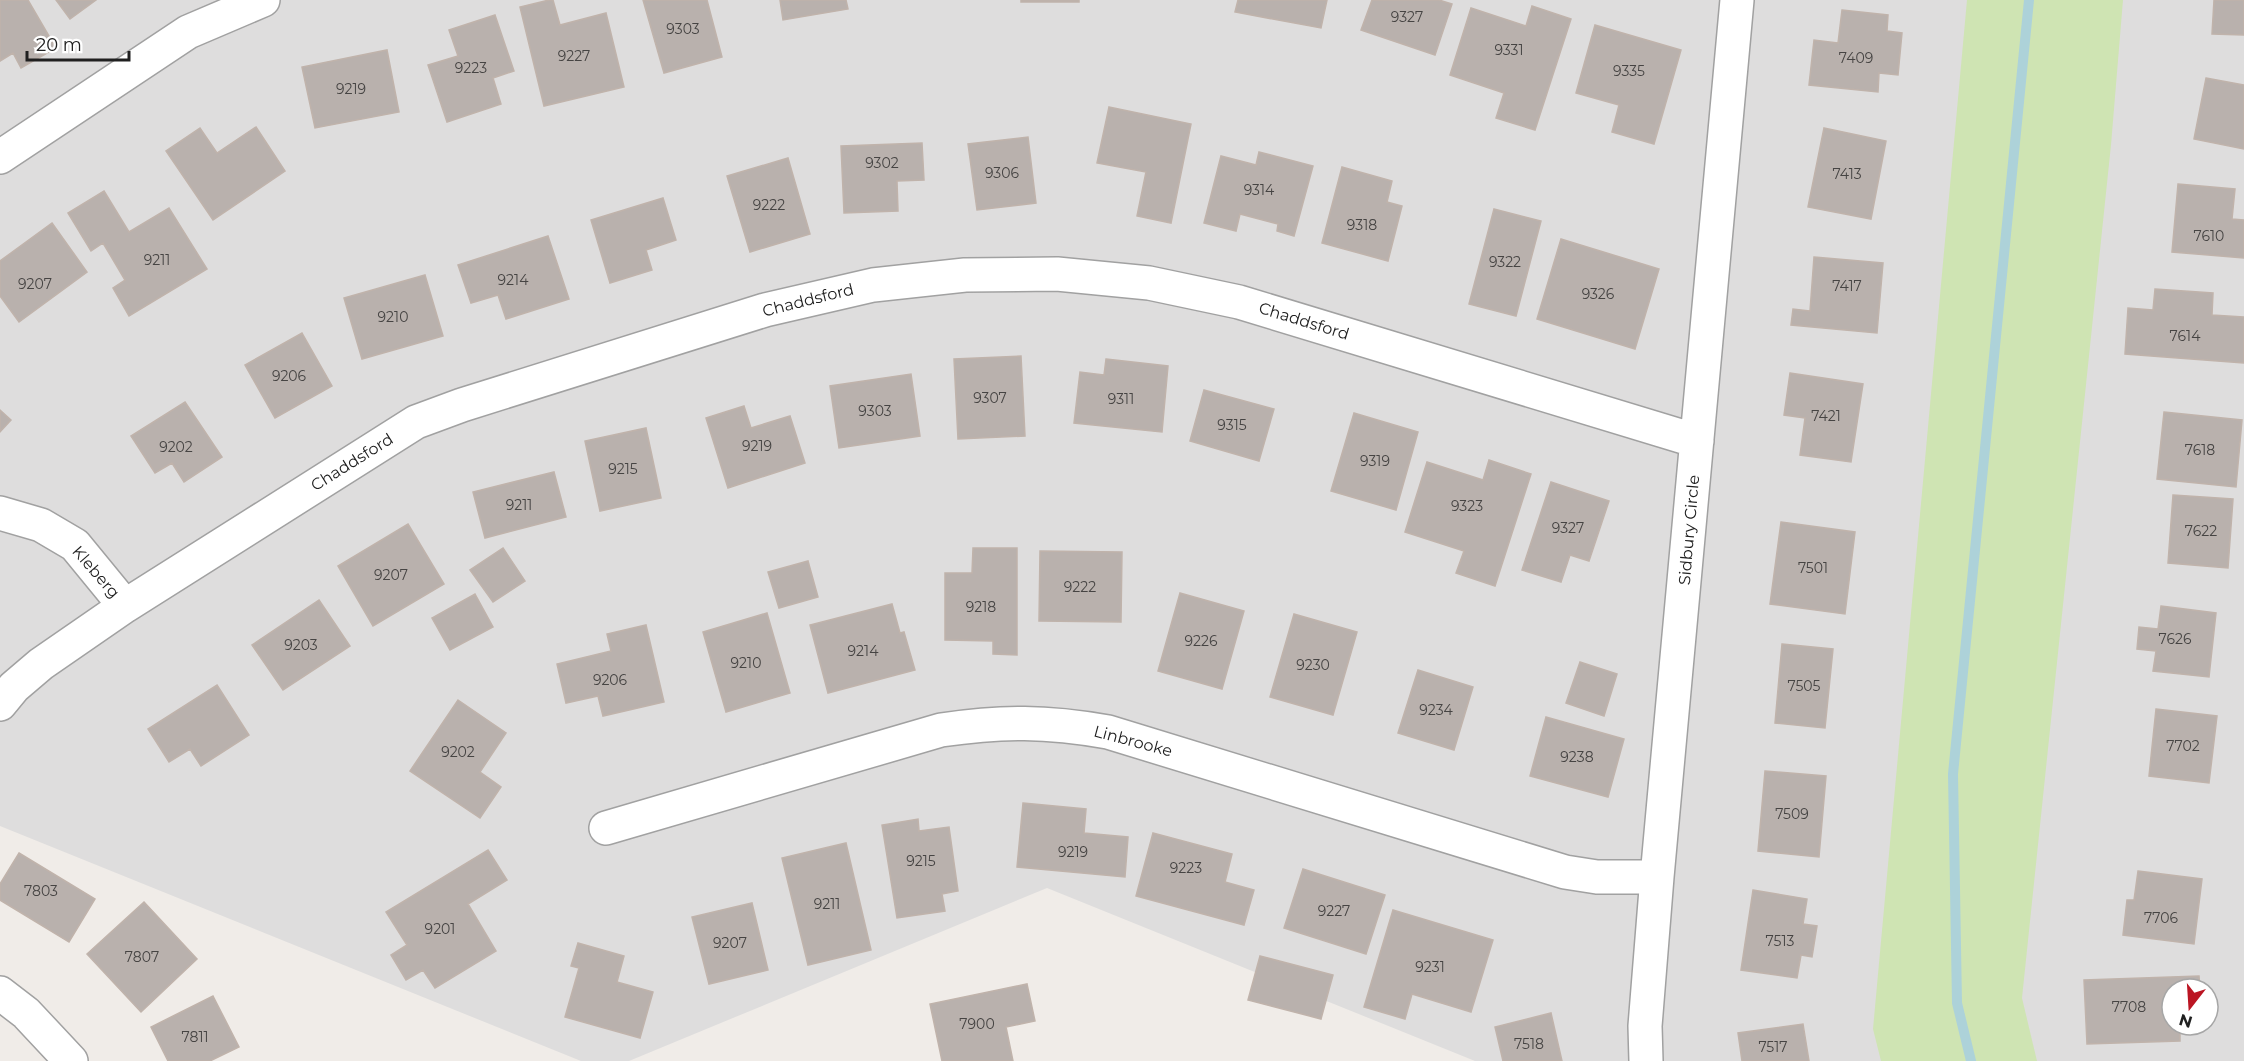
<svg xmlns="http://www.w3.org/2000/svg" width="2244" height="1061" font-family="Montserrat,sans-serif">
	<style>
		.residential { fill: #dedddd; fill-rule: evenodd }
		.grass { fill: #cfe4b3 }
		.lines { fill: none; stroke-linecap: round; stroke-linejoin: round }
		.stream { stroke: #add2d9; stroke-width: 10 }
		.building { fill: #b9b1ad; stroke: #c0b3ab; stroke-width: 1.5 }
		.minor-casing { stroke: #a1a1a1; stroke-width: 36 }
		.minor { stroke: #fff; stroke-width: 33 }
		.labels { text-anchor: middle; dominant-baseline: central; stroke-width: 5; stroke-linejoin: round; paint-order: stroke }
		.number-label { font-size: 14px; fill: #464443 }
		.street-label { font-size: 16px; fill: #202020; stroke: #fff }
	</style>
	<rect width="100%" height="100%" fill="#f0ece8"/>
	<!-- residential -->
	<path class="residential" d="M0,0H2244V1061H1475L1047,888L629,1061H581L0,826ZM2172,989H2208V1025H2172Z"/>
	<!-- grass -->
	<path class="grass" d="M1967,0H2123L2111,145L2022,998L2037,1061H1881L1873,1029Z"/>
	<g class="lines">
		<!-- stream -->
		<path class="stream" d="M1971,1061L1957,1003L1953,774L2029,0"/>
	</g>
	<!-- building -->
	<path class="building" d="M0,0H28L56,48L21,68L13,53L0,61Z
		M56,0H96L70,19Z
		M549,0H553L560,25L606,13L624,87L544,106L520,7Z
		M643,0H707L722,57L664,73Z
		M780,0H846L848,9L783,20Z
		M1021,0H1079V2H1021Z
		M1238,0H1327L1321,28L1235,12Z
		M1372,0H1439L1452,4L1435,55L1361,30Z
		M2214,0H2244V35L2212,34Z
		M1532,6L1571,19L1535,130L1496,118L1504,93L1450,75L1471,8L1526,26Z
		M1842,10L1888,15L1887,31L1902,33L1898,75L1879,73L1878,92L1809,85L1814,40L1838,43Z
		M495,15L514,71L493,78L501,104L447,122L428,65L458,56L449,30Z
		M1595,25L1681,50L1654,144L1612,132L1619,105L1576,93Z
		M387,50L399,112L315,128L302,67Z
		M2206,78L2244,85V149L2194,139Z
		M1109,107L1191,124L1171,223L1137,216L1146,172L1097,163Z
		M256,127L285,171L213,220L166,151L200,128L217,153Z
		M1824,128L1886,141L1871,219L1808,207Z
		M1028,137L1036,203L977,210L968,144Z
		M922,143L924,180L897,181L898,211L844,213L841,146Z
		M1259,152L1313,166L1294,236L1277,231L1278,224L1240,214L1236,231L1204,223L1221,156L1256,165Z
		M788,158L810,234L750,252L727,176Z
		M1342,167L1392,181L1387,202L1402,206L1388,261L1322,243Z
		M2178,184L2235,189L2232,219L2244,220V258L2172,252Z
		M104,191L129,232L169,208L207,269L129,316L113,288L125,280L103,243L91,251L68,213Z
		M663,198L676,240L646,250L652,270L610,283L591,220Z
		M1494,209L1541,221L1516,316L1469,304Z
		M52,223L87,272L19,322L0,296V261Z
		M548,236L569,299L506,319L498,295L471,303L458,265Z
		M1561,239L1659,269L1635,349L1537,319Z
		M1814,257L1883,263L1877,333L1791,325L1793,309L1810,311Z
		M425,275L443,336L362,359L344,298Z
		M2155,289L2213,293L2212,315L2244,317V363L2125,354L2128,308L2153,310Z
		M302,333L332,386L275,418L245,365Z
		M1021,356L1025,436L958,439L954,359Z
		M1106,359L1168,366L1162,432L1074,423L1080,372L1104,375Z
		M1790,373L1863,384L1851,462L1800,455L1805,418L1784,415Z
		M911,374L920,436L839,448L830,386Z
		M1204,390L1274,409L1259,461L1190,441Z
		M185,402L222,457L184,482L172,463L155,473L131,436Z
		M744,406L751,428L790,416L805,463L728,488L706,418Z
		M0,410L11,420L0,432Z
		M2164,412L2242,420L2236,487L2157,479Z
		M1354,413L1418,432L1396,510L1331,491Z
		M646,428L661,498L600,511L585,441Z
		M1489,460L1531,474L1495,586L1456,573L1464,551L1405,532L1427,462L1483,480Z
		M554,472L566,517L485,538L473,492Z
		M1551,482L1609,501L1589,561L1570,555L1561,582L1522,570Z
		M2173,495L2233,499L2228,568L2168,563Z
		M1781,522L1855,532L1845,614L1770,604Z
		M408,524L444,584L373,626L338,566Z
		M503,548L525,581L493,602L470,570Z
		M973,548H1017V655L993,654V641L945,640V573H972Z
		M1040,551L1122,552L1121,622L1039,621Z
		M808,561L818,597L779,608L768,572Z
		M1180,593L1244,611L1222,689L1158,671Z
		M475,594L493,627L450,650L432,618Z
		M319,600L350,646L283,690L252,645Z
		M892,604L900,633L904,632L915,670L828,693L810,625Z
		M2161,606L2216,613L2209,677L2153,671L2156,651L2137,649L2139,627L2158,629Z
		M767,613L790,693L726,712L703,632Z
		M1294,614L1357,632L1333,715L1270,697Z
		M646,625L664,702L603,716L598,696L566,703L557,664L611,651L607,634Z
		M1782,644L1833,649L1825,728L1775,723Z
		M1580,662L1617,674L1604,716L1566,703Z
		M1418,670L1473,687L1454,750L1398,733Z
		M217,685L249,735L201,766L190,749L169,762L148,729Z
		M458,700L506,733L480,772L501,787L480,818L410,771Z
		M2156,709L2217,716L2209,783L2149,776Z
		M1546,717L1624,739L1608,797L1530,776Z
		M1765,771L1826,776L1819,857L1758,851Z
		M1023,803L1086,809L1084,833L1128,837L1125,877L1017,867Z
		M918,819L919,831L949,827L958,891L942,894L945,911L897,918L882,825Z
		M1153,833L1232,854L1225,882L1254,890L1244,925L1136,896Z
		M846,843L871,950L808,965L782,858Z
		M488,850L507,880L468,904L496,951L435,988L423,970L406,980L391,955L407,945L386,912Z
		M19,853L95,899L69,942L0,900V884Z
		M1303,869L1385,895L1366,954L1284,928Z
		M2138,871L2202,879L2194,944L2123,935L2127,900H2134Z
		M1753,890L1807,899L1803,924L1817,926L1812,957L1801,955L1797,978L1741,970Z
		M144,902L197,959L141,1012L87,954Z
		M752,903L768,970L709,984L692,917Z
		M1393,910L1493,940L1471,1012L1412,994L1405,1019L1364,1007Z
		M578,943L624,956L617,982L653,992L640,1038L565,1017L579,968L571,966Z
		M1260,956L1333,975L1321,1019L1248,1000Z
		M2199,976L2200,989H2172V1025H2180V1041L2087,1044L2084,980Z
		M1027,984L1035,1021L1006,1027L1013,1061H942L930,1004Z
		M213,996L239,1047L210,1061H168L151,1027Z
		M1551,1013L1562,1061H1503L1495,1027Z
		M1803,1024L1809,1061H1742L1738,1033Z"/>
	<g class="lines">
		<!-- minor casing -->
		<g class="minor-casing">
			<path id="minor" d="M0,157L188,32L263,0
				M0,513L41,525L75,545L125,606
				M0,704L14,687L41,664L125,606L416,422L462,405L765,310L873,285L965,275L1057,274L1149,283L1239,302L1697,441
				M606,828L941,730C1003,721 1046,721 1108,732L1565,872L1597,877H1657
				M0,993L26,1013L71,1061
				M1646,1061L1645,1026L1657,877L1737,0"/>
		</g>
		<!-- minor -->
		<use href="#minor" class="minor"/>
	</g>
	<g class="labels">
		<!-- number labels -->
		<g class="number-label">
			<text x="1407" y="17">9327</text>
			<text x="683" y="29">9303</text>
			<text x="1509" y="50">9331</text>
			<text x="574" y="56">9227</text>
			<text x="1856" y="58">7409</text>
			<text x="471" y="68">9223</text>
			<text x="1629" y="71">9335</text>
			<text x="351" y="89">9219</text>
			<text x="882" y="163">9302</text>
			<text x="1002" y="173">9306</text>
			<text x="1847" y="174">7413</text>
			<text x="1259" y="190">9314</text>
			<text x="769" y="205">9222</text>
			<text x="1362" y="225">9318</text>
			<text x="2209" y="236">7610</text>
			<text x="157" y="260">9211</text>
			<text x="1505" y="262">9322</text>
			<text x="513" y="280">9214</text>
			<text x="35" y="284">9207</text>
			<text x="1847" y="286">7417</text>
			<text x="1598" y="294">9326</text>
			<text x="393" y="317">9210</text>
			<text x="2185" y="336">7614</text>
			<text x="289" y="376">9206</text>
			<text x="990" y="398">9307</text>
			<text x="1121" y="399">9311</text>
			<text x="875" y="411">9303</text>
			<text x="1826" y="416">7421</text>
			<text x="1232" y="425">9315</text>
			<text x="757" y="446">9219</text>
			<text x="176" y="447">9202</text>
			<text x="2200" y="450">7618</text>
			<text x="1375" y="461">9319</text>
			<text x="623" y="469">9215</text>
			<text x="519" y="505">9211</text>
			<text x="1467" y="506">9323</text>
			<text x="1568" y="528">9327</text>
			<text x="2201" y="531">7622</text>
			<text x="1813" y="568">7501</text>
			<text x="391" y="575">9207</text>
			<text x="1080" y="587">9222</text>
			<text x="981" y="607">9218</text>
			<text x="2175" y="639">7626</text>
			<text x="1201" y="641">9226</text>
			<text x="301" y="645">9203</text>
			<text x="863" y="651">9214</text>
			<text x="746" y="663">9210</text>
			<text x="1313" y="665">9230</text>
			<text x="610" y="680">9206</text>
			<text x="1804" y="686">7505</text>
			<text x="1436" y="710">9234</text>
			<text x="2183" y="746">7702</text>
			<text x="458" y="752">9202</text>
			<text x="1577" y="757">9238</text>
			<text x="1792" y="814">7509</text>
			<text x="1073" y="852">9219</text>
			<text x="921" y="861">9215</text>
			<text x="1186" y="868">9223</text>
			<text x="41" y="891">7803</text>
			<text x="827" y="904">9211</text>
			<text x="1334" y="911">9227</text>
			<text x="2161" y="918">7706</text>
			<text x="440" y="929">9201</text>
			<text x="1780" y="941">7513</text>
			<text x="730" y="943">9207</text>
			<text x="142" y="957">7807</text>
			<text x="1430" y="967">9231</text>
			<text x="2129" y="1007">7708</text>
			<text x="977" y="1024">7900</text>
			<text x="195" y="1037">7811</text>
			<text x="1529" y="1044">7518</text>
			<text x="1773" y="1047">7517</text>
		</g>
		<!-- street labels -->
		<g class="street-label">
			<text transform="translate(808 300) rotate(-14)">Chaddsford</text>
			<text transform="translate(1304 321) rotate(17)">Chaddsford</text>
			<text transform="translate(352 462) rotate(-32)">Chaddsford</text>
			<text transform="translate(1689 530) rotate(-85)">Sidbury Circle</text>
			<text transform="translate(96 572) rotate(49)">Kleberg</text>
			<text transform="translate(1133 741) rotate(15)">Linbrooke</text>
		</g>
	</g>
	<!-- north arrow -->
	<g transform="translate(2190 1007) rotate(197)"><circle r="28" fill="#ffffff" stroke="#a6a6a6" stroke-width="1.5"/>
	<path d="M0-4.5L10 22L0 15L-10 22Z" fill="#bb1523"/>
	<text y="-9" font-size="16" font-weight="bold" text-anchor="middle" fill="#202020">N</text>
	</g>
	<!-- scale -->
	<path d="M27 51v9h102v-9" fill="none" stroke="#202020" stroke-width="3"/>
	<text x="36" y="51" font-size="18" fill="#202020" stroke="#ffffff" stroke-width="4.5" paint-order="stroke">20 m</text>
</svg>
